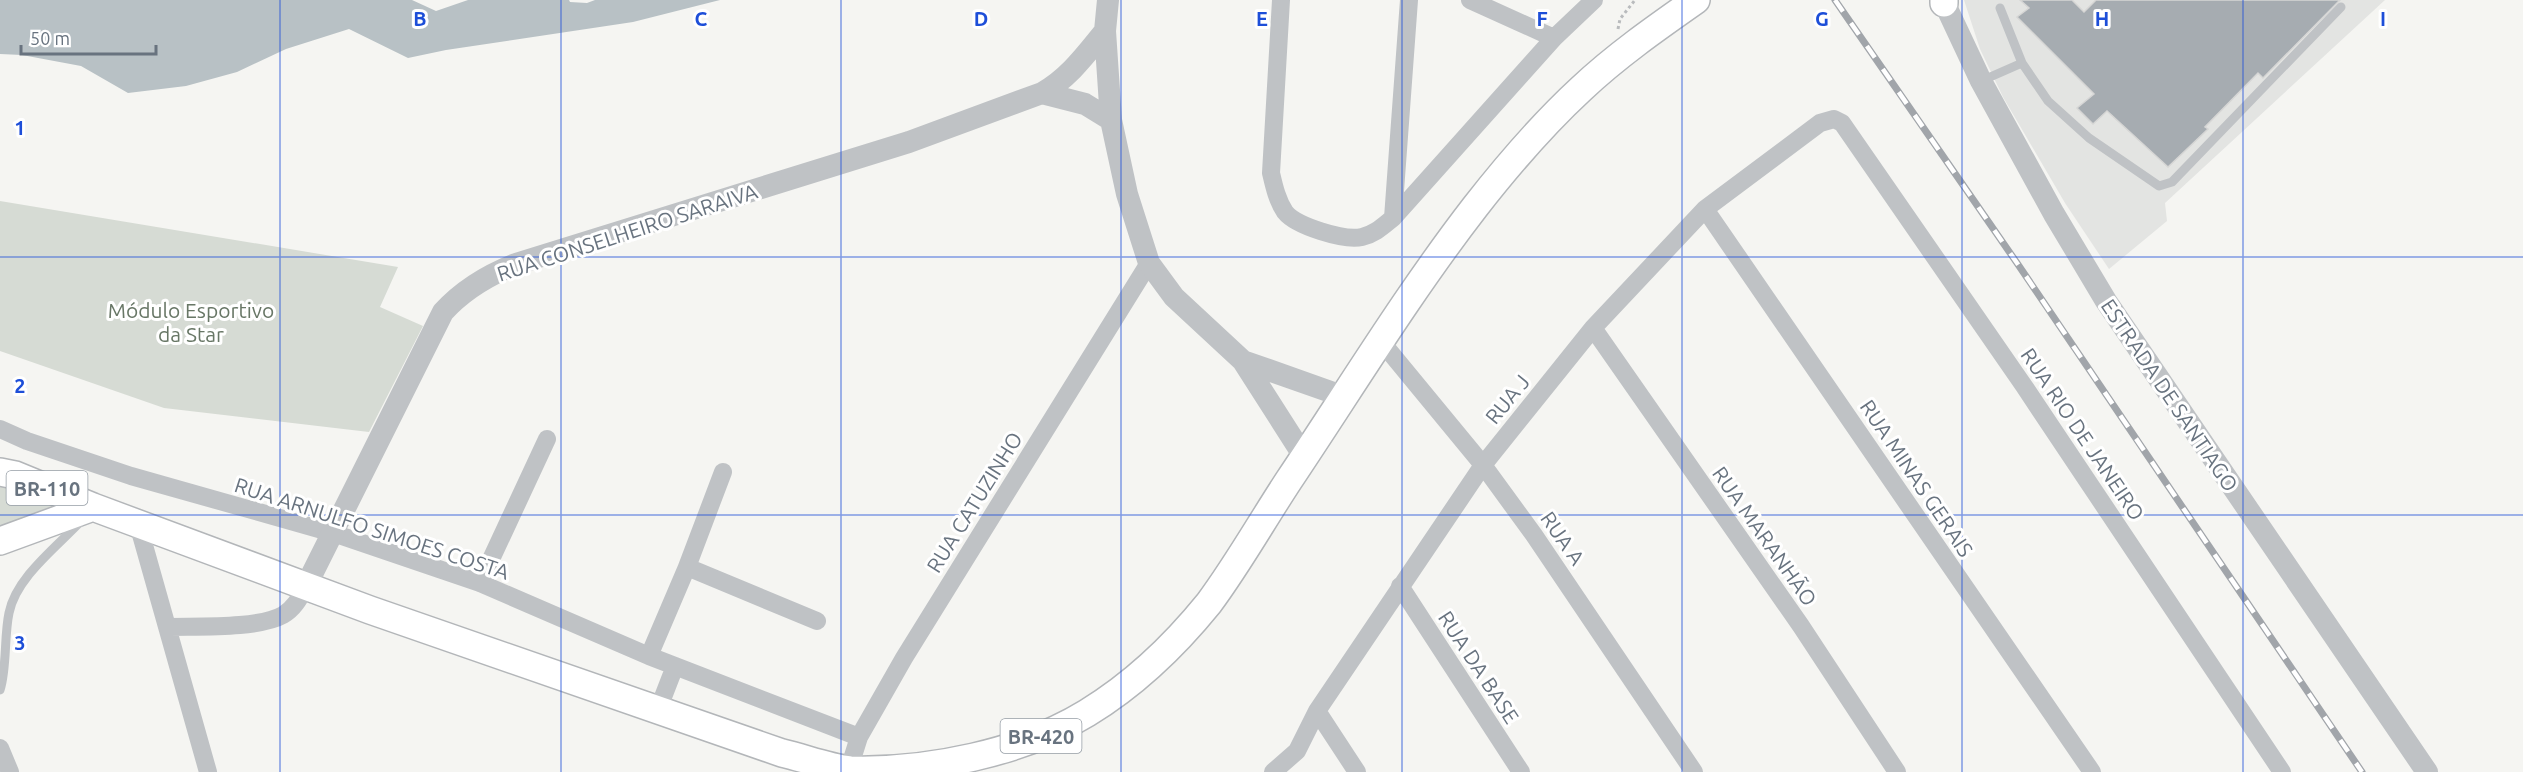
<svg xmlns="http://www.w3.org/2000/svg" width="2523" height="772" font-family="Ubuntu,sans-serif">
	<style>
		.built { fill: #e3e4e2 }
		.green { fill: #d6dbd4 }
		.water { fill: #b8c1c5 }
		.building { fill: #a6acb1; stroke: #d6d6d5; stroke-width: 1.5 }
		.lines { fill: none; stroke-linecap: round; stroke-linejoin: round }
		.primary-casing { stroke: #b3b6b9; stroke-width: 30 }
		.path { stroke: #b9bbbd; stroke-width: 3; stroke-dasharray: 3 3; stroke-linecap: butt }
		.service { stroke: #bfc2c5; stroke-width: 9 }
		.minor { stroke: #bfc2c5; stroke-width: 18 }
		.tertiary { stroke: #bfc2c5; stroke-width: 22 }
		.primary { stroke: #fff; stroke-width: 27 }
		.rail-casing { stroke: #a1a5aa; stroke-width: 7 }
		.rail { stroke: #fff; stroke-width: 4.5; stroke-dasharray: 14; stroke-linecap: butt }
		.grid { fill: none; stroke: #1d4ed8; stroke-width: 1.5; stroke-opacity: 0.55 }
		.labels { text-anchor: middle; dominant-baseline: central; stroke-width: 6; stroke-linejoin: round; paint-order: stroke }
		.shield { fill: #fff; stroke: #959da5; stroke-width: 1.5 }
		.shield-label { font-size: 20px; font-weight: bold; fill: #68737f }
		.street-label { font-size: 21px; fill: #68737f; stroke: #fff }
		.park-label { font-size: 21px; fill: #687766; stroke: #fff }
		.grid-label { font-size: 20px; text-anchor: middle; font-weight: bold; fill: #1d4ed8; stroke: #fff; stroke-width: 6; stroke-linejoin: round; paint-order: stroke }
	</style>
	<rect width="100%" height="100%" fill="#f5f5f2"/>
	<!-- built -->
	<path class="built" d="M1964,0H2385L2165,203L2167,221L2109,269L2065,203L2003,97L1980,49Z"/>
	<!-- green -->
	<path class="green" d="M0,201L398,267L380,307L423,326L369,432L164,408L0,351Z
		M0,483L63,507L0,534Z"/>
	<!-- water -->
	<path class="water" d="M0,0H412L436,11L468,0H569L570,2L587,3L595,0H720L633,22L446,50L408,58L349,29L286,49L237,72L186,86L128,93L81,66L22,55L0,54Z"/>
	<!-- building -->
	<path class="building" d="M2020,0H2072L2084,12L2096,0H2340L2263,78L2258,73L2205,127L2208,129L2168,167L2107,111L2093,124L2077,108L2094,94L2017,17L2029,8Z"/>
	<g class="lines">
		<!-- primary casing -->
		<g class="primary-casing">
			<path id="primary" d="M1944,0V3
				M0,472L15,475L93,507L370,610L782,753C804,758 827,767 850,770C927,772 1022,753 1087,713C1133,685 1175,645 1209,603C1238,564 1262,521 1289,480C1350,389 1407,295 1475,207C1507,166 1542,125 1581,89C1616,56 1656,28 1696,0
				M0,541L93,507"/>
		</g>
		<!-- path -->
		<path class="path" d="M1618,29L1620,19L1635,0"/>
		<!-- service -->
		<path class="service" d="M2000,8L2022,63L2048,101L2089,138L2159,186L2172,182L2341,7
			M1981,81L2022,63
			M0,690C7,669 4,636 9,613C16,577 58,546 82,520"/>
		<!-- minor -->
		<path class="minor" d="M1281,0L1271,173C1274,186 1277,200 1285,212C1296,226 1344,241 1362,237C1375,234 1383,226 1393,218L1554,38L1594,0
			M1470,0L1554,38
			M1705,209L2092,772
			M1393,218L1409,0
			M1593,328L1801,626L1897,772
			M1380,340L1483,465L1534,535L1694,772
			M0,429L27,441L131,476L333,533L480,583L649,656L859,737
			M138,524L208,772
			M687,567L723,472
			M480,583L547,439
			M1400,586L1521,772
			M167,627C197,626 258,629 283,615C295,608 300,597 306,586
			M649,656L687,567L817,621
			M658,710L675,666
			M1317,711L1357,772
			M0,748L10,772
			M848,772L859,737L904,658L1149,263
			M1273,772L1297,751L1317,711L1483,465L1593,328L1705,209L1820,123L1834,119L1842,123L2024,386L2282,772"/>
		<!-- tertiary -->
		<path class="tertiary" d="M1108,0L1105,31L1111,120L1127,194L1149,263L1174,297L1243,361L1305,458
			M1943,0L1981,81L2054,214L2106,301L2427,772
			M1042,93L1085,104L1111,120
			M1243,361L1345,397
			M306,586L443,312C464,289 488,275 516,264L909,142L1042,93C1069,78 1086,54 1105,31"/>
		<!-- primary -->
		<use href="#primary" class="primary"/>
		<!-- rail casing -->
		<g class="rail-casing">
			<path id="rail" d="M1835,0L2017,263L2362,772"/>
		</g>
		<!-- rail -->
		<use href="#rail" class="rail"/>
	</g>
	<!-- grid -->
	<path class="grid" d="M280,0V772M561,0V772M841,0V772M1121,0V772M1402,0V772M1682,0V772M1962,0V772M2243,0V772M0,257H2523M0,515H2523"/>
	<g class="labels">
		<!-- shield labels -->
		<g class="shield">
			<rect x="6.5" y="471" width="81" height="34" rx="4.5"/>
			<rect x="1000.5" y="719" width="81" height="34" rx="4.5"/>
		</g>
		<g class="shield-label">
			<text x="47" y="488">BR-110</text>
			<text x="1041" y="736">BR-420</text>
		</g>
		<!-- street labels -->
		<g class="street-label">
			<text transform="translate(627 232) rotate(-18)">RUA CONSELHEIRO SARAIVA</text>
			<text transform="translate(2170 395) rotate(56)">ESTRADA DE SANTIAGO</text>
			<text transform="translate(1507 399) rotate(-51)">RUA J</text>
			<text transform="translate(2083 434) rotate(56)">RUA RIO DE JANEIRO</text>
			<text transform="translate(1917 478) rotate(56)">RUA MINAS GERAIS</text>
			<text transform="translate(974 502) rotate(-58)">RUA CATUZINHO</text>
			<text transform="translate(372 528) rotate(18)">RUA ARNULFO SIMOES COSTA</text>
			<text transform="translate(1765 536) rotate(55)">RUA MARANHÃO</text>
			<text transform="translate(1563 538) rotate(55)">RUA A</text>
			<text transform="translate(1479 667) rotate(57)">RUA DA BASE</text>
		</g>
		<!-- park labels -->
		<g class="park-label">
			<text x="191" y="310">Módulo Esportivo<tspan x="191" dy="24">da Star</tspan></text>
		</g>
	</g>
	<g class="grid-label">
		<text x="420" y="26">B</text>
		<text x="701" y="26">C</text>
		<text x="981" y="26">D</text>
		<text x="1262" y="26">E</text>
		<text x="1542" y="26">F</text>
		<text x="1822" y="26">G</text>
		<text x="2102" y="26">H</text>
		<text x="2383" y="26">I</text>
		<text x="20" y="135">1</text>
		<text x="20" y="393">2</text>
		<text x="20" y="650">3</text>
	</g>
	<!-- scale -->
	<path d="M21 45v9h135v-9" fill="none" stroke="#68737f" stroke-width="3"/>
	<text x="30" y="45" font-size="18" fill="#68737f" stroke="#ffffff" stroke-width="4.5" paint-order="stroke">50 m</text>
</svg>
